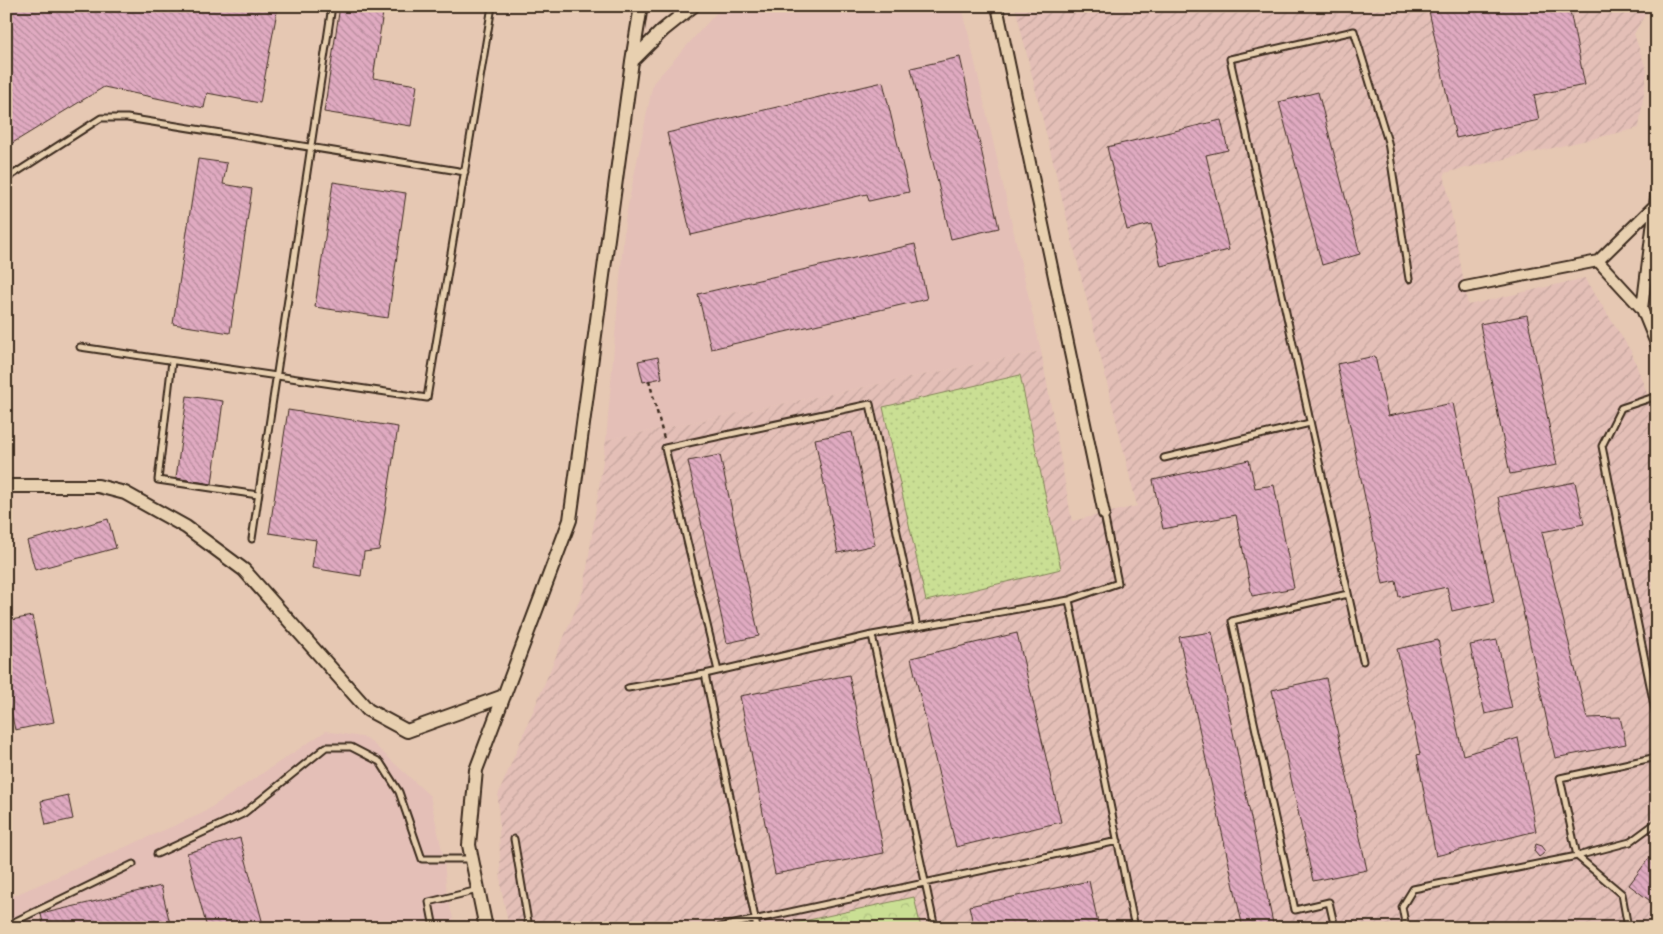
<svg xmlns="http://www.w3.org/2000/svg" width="1663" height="934" font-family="Delius,sans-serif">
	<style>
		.built { fill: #e4bfb7 }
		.industrial { fill: url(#industrial-furrows) }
		.green { fill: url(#green-dots); stroke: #828459 }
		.forest { fill: url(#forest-crowns); stroke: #828459 }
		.building { fill: url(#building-back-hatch); stroke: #3b2a1e }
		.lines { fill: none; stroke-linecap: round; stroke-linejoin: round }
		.service-casing { stroke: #3b2a1e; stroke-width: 9 }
		.minor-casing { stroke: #3b2a1e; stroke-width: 14 }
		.tertiary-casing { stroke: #3b2a1e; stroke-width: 16 }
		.path { stroke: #3b2a1e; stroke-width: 2.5; stroke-dasharray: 4 4; stroke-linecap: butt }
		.service { stroke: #e8d0b0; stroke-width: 5 }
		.minor { stroke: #e8d0b0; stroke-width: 10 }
		.tertiary { stroke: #e8d0b0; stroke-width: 12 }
	</style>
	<defs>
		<pattern id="industrial-furrows" width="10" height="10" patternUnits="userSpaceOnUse" patternTransform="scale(1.25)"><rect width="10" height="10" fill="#e4bfb7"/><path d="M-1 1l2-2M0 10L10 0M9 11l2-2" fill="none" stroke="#c4a49d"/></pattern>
		<pattern id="green-dots" width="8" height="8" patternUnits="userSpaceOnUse" patternTransform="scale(1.25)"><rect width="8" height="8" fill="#cadf94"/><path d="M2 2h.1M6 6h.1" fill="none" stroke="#aec07f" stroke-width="1.8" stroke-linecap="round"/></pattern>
		<pattern id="forest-crowns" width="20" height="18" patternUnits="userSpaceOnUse" patternTransform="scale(1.25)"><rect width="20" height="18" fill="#cadf94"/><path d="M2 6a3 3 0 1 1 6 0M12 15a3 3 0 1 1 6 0" fill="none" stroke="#aec07f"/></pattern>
		<pattern id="building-back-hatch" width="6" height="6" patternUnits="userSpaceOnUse" patternTransform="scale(1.25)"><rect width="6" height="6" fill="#e0aac1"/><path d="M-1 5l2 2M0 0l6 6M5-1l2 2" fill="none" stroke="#b78b9c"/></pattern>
	</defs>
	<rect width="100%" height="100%" fill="#e6c8b3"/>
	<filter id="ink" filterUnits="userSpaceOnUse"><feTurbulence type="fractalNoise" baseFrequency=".02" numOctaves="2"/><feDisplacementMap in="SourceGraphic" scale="10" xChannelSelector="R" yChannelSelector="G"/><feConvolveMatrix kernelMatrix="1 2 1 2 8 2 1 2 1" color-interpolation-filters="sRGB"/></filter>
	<g filter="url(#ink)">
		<!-- built -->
		<path class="built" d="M733,6H962L1041,351L606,440L625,220L653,83L719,10Z
			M326,731L367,738L430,796L444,859L447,897L456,928H6V899L201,814Z"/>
		<!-- industrial -->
		<path class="industrial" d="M1015,6H1650L1634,34L1647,71L1639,128L1444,173L1468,305L1585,278L1632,353L1657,421V460L1652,461L1657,486V928H509L501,888L498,795L584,589L606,440L1041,351L1072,521L1137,506Z"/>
		<!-- green -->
		<path class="green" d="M1020,375L1061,569L926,601L883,407Z"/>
		<!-- forest -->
		<path class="forest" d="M914,897L921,928H772Z"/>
		<!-- building -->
		<path class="building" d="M6,6H278L260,103L207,93L204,108L104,87L6,147Z
			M340,6H384L373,78L417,85L411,126L324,112Z
			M1428,6H1569L1585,85L1534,95L1539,120L1456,138Z
			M960,57L999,228L951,239L911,68Z
			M883,82L909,192L869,201L867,194L691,235L667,133Z
			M1318,92L1360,254L1322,265L1279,102Z
			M1221,120L1228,150L1206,155L1229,250L1161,266L1151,224L1127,230L1107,147Z
			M198,159L227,163L223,184L252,189L230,333L173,324Z
			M333,182L406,193L388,318L315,307Z
			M915,244L927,299L711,349L698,294Z
			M1527,315L1557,465L1510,474L1480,324Z
			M1375,356L1388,416L1453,403L1494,602L1452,611L1447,587L1399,597L1396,581L1383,584L1337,364Z
			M658,357L662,378L643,382L638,361Z
			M187,396L223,401L212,484L176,478Z
			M288,410L398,427L379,550L364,552L361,576L312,568L316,540L269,533Z
			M852,432L875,545L838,553L815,439Z
			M720,455L759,636L727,643L688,461Z
			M1249,460L1255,488L1274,485L1294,588L1252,596L1236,515L1163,529L1153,480Z
			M1575,482L1584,524L1542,532L1587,718L1620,717L1626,744L1555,758L1498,497Z
			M108,519L116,548L35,570L27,541Z
			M32,616L54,722L15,730L6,688V621Z
			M1212,632L1274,928H1243L1179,637Z
			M1017,633L1061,822L956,847L911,658Z
			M1438,640L1463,755L1518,738L1536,831L1436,856L1417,755L1420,754L1397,649Z
			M1497,640L1512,708L1485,714L1470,645Z
			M849,675L884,853L775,874L740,696Z
			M1326,678L1367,870L1313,881L1272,690Z
			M68,795L73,819L46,825L41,801Z
			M240,838L264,928H207L187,853Z
			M1536,844L1542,846L1545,850L1543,854L1539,857L1534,851Z
			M1649,858L1657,864V906L1629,885Z
			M1089,881L1099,928H974L969,906Z
			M161,886L171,928H44L41,914Z"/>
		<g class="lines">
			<!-- service casing -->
			<g class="service-casing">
				<path id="service" d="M6,179L101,118H127L465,172
					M80,347L427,398L492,6
					M172,361L158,480L258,495
					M1657,396L1621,408L1602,446L1657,720
					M1164,458L1310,423
					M252,539L332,6
					M1069,600L1135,928
					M872,635L935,928
					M1363,661L1230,59L1354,31L1388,142L1409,279
					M718,671L665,448L870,404L917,627
					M705,674L757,928
					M628,688L705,674L872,635L1069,600L1118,583L1104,514
					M514,839L529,928
					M157,854L243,814L326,747H351L380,762L399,792L422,859H471
					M18,928L16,921L133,864
					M434,928L429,902L478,890
					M716,928L1118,841
					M1335,928L1329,902L1295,910L1232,621L1348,594
					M1406,928L1402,907L1413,889L1577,856L1630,842L1657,822
					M1628,928L1622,894L1577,856L1560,778L1657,757"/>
			</g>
			<!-- minor casing -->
			<g class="minor-casing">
				<path id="minor" d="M997,6L1104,514
					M1598,261L1642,309L1657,346
					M1465,287L1598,261L1655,205
					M1642,309L1657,189"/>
			</g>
			<!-- tertiary casing -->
			<g class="tertiary-casing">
				<path id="tertiary" d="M632,61L663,30L693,6
					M6,486H98L125,493L186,527L244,570L368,710L407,731L504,696
					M486,928L469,845L476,770L570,520L632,61L641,6"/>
			</g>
			<!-- path -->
			<path class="path" d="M649,380L664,439"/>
			<!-- service -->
			<use href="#service" class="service"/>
			<!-- minor -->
			<use href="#minor" class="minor"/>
			<!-- tertiary -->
			<use href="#tertiary" class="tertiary"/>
		</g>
	</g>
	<!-- margin -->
	<rect width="1663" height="934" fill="none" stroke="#e8d0b0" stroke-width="25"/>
	<rect x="12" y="12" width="1638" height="909" fill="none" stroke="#3b2a1e" stroke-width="2" filter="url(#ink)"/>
</svg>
